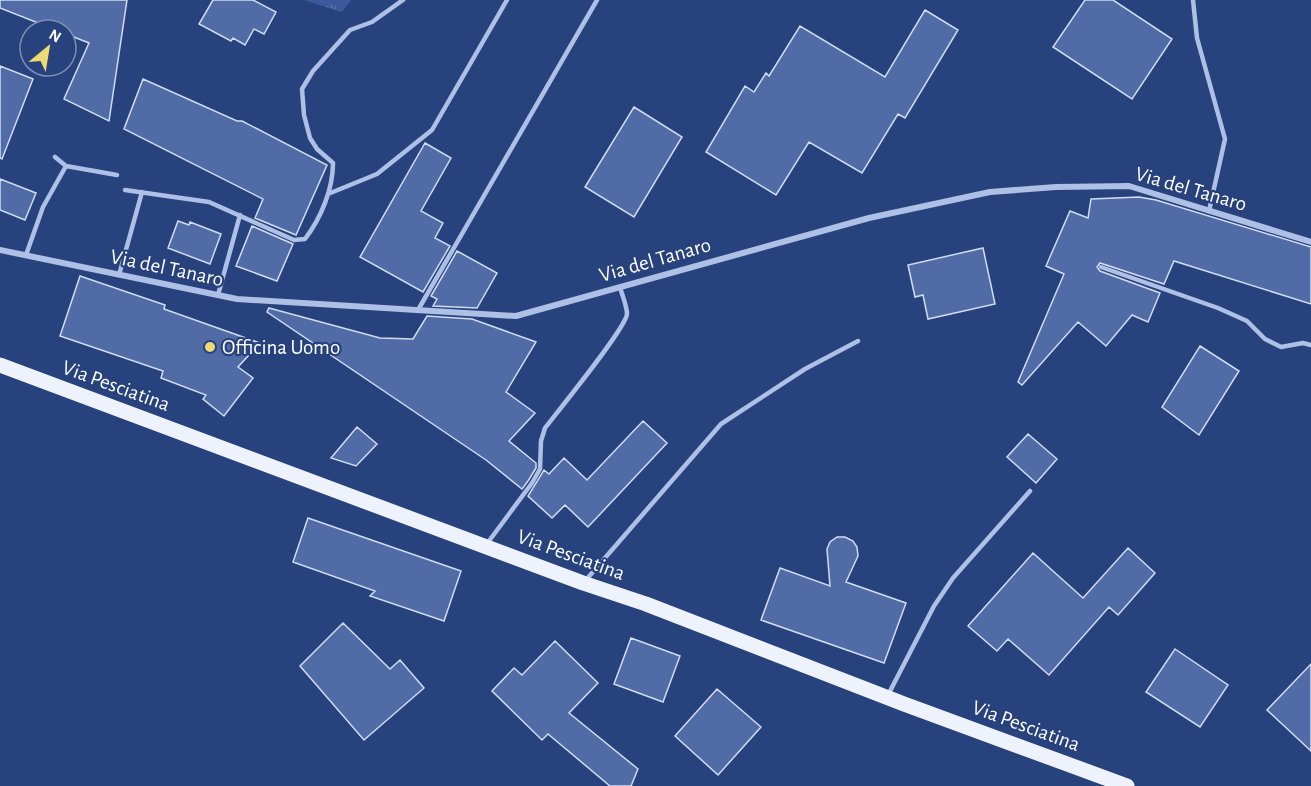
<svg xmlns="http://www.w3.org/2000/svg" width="1311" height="786" font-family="'Alegreya Sans',sans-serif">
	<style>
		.grass { fill: url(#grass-tufts) }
		.building { fill: #516ba6; stroke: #d1dcf4; stroke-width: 1.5 }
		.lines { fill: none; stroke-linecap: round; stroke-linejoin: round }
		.lane { stroke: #aec0e5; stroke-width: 4.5 }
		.street { stroke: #aec0e5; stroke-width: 6 }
		.primary { stroke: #eef2fd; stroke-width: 15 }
		.poi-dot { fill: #ecda75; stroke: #28427e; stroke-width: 2 }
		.labels { text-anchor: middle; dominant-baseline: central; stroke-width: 4.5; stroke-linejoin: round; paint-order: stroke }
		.street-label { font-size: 21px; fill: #fff; stroke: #28427e }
		.poi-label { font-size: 21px; fill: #fff; stroke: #28427e; text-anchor: start }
	</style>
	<defs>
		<pattern id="grass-tufts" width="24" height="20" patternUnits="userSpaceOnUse" patternTransform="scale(1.5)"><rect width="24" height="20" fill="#3c5a9b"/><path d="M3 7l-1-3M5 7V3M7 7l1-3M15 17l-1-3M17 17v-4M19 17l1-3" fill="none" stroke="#5973aa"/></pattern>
	</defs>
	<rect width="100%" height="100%" fill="#28427e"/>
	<!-- grass -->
	<path class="grass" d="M304,0H351L342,12Z"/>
	<!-- building -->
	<path class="building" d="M0,0H127L109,121L64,99L89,43L66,34V30H56L0,8Z
		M213,0H253L276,12L264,34L254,29L245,45L233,38L231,41L199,24Z
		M1085,0H1113L1172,39L1132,99L1053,47Z
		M925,10L958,30L905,118L898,114L862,173L809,142L776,195L706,152L745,86L754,92L766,73L769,76L800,26L885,77Z
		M0,66L33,79L2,159L0,158Z
		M143,79L237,121H242L327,165L296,235L255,218L263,199L124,129Z
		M634,107L682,137L634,217L585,187Z
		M425,143L451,158L421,211L443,223L435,238L450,246L423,292L360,257Z
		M0,179L36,193L25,220L0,210Z
		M1139,197L1156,200L1311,247V304L1174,261L1164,284L1100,263L1097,267L1100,271L1160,293L1148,322L1132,315L1106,346L1078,322L1022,385L1018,382L1064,274L1046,266L1070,211L1088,218L1091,199Z
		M178,221L189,225L190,222L221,234L210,264L168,248Z
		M252,226L293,244L277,281L236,266Z
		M983,248L995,304L928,319L923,295L915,297L908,265Z
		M457,251L497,273L477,308L433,306L437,299L431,296Z
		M80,276L165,305L164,309L260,343L238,367L253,378L224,416L203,399L206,395L161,378L163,371L60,336Z
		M269,308L380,338L413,339L427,316L472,319L536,342L506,392L535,413L509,441L536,463V468L528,481L522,489L486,460L267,312Z
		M1200,346L1239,371L1199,435L1162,407Z
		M643,421L667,443L588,527L565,505L552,518L528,496L544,470L549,474L564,458L587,480Z
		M357,427L377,444L356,466L331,458Z
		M1028,434L1057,459L1036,483L1007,457Z
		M308,518L461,571L444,621L370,596L375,591L293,562Z
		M837,537H845L853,541L857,547L858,556L846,582L906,603L884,663L761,620L780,568L830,586L827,549L830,542Z
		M1128,548L1155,573L1118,615L1109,607L1049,675L1008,639L997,651L968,626L1033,553L1083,598Z
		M343,623L390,669L400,660L424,688L364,740L300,666Z
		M631,638L680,656L663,702L614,684Z
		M555,641L598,683L569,713L638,769L631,786H610L548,734L542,740L492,691L514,668L522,675Z
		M1175,649L1228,685L1200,727L1146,692Z
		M1311,664V751L1267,710Z
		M717,689L761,727L718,775L675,736Z"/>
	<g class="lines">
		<!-- lane -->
		<path class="lane" d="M1193,0L1197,38L1225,139L1209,211
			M55,157L66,166L117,175
			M125,190L209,202L294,240L305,239C321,218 333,189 333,163L317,149L310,138L304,115L302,89L313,71L350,30L372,22L403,0
			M328,194L377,174L432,130L507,0
			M26,255L43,207L66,166
			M1101,267L1218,308L1247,321L1265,339L1281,347L1303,343L1311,345
			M119,275L142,192
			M218,295L240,215
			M418,310L597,0
			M486,545L532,483L540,469L541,441L545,428C558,411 626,328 627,314C627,306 622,295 620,287
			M585,581L721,424L805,369L858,341
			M888,695L934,606L953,578L1030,491"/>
		<!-- street -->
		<path class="street" d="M0,250L237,299L516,316L869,218L990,192L1056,187L1129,186L1311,242"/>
		<!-- primary -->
		<path class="primary" d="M0,365L583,583L646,604L904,704L1127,786"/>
	</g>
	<!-- markers -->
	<circle class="poi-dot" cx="210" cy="347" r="6"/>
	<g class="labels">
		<!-- street labels -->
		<g class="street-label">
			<text transform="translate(1191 189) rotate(16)">Via del Tanaro</text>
			<text transform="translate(655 260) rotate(-16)">Via del Tanaro</text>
			<text transform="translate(167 268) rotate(12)">Via del Tanaro</text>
			<text transform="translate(116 386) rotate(20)">Via Pesciatina</text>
			<text transform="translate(571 555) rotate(20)">Via Pesciatina</text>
			<text transform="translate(1026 726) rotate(20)">Via Pesciatina</text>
		</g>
		<!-- poi labels -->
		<g class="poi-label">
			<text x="222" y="347">Officina Uomo</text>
		</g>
	</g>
	<!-- north arrow -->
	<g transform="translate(48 48) rotate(30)"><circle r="28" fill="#28427e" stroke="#7e8eb2" stroke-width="1.5"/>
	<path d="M0-4.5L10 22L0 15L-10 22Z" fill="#ecda75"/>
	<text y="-9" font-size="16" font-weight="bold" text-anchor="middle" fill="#ffffff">N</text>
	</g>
</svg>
